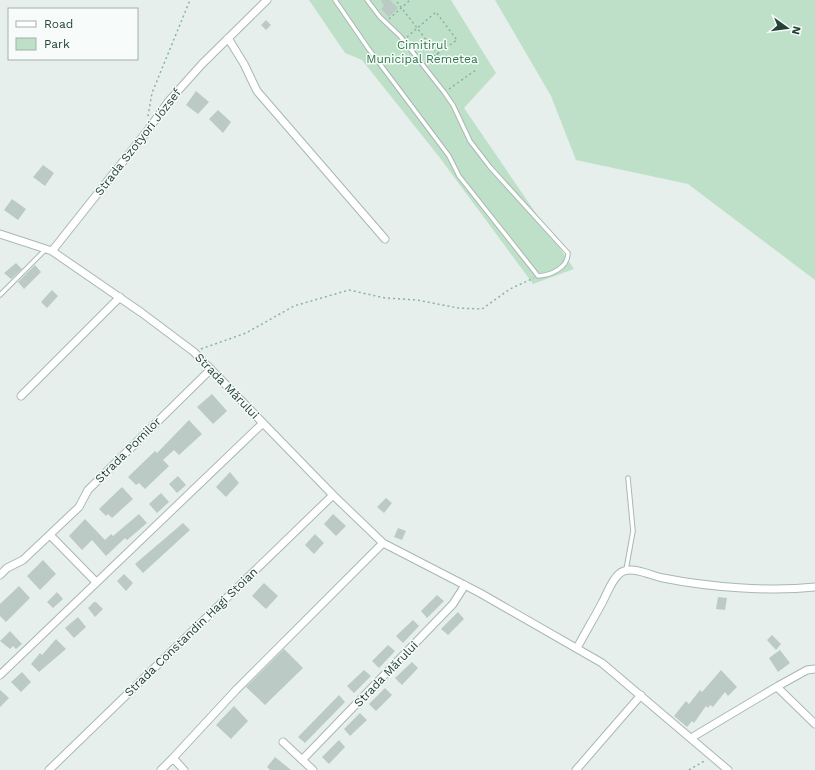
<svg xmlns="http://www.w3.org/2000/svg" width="815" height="770" font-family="'Work Sans',sans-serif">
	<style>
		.green { fill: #bfe0c8 }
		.building { fill: #bbcac4 }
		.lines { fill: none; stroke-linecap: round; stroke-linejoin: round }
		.lane-casing { stroke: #a8b8b2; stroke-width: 5.5 }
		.street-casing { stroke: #a8b8b2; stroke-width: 9 }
		.path { stroke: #86b3a5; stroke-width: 1.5; stroke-dasharray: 2 3; stroke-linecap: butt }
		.lane { stroke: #fff; stroke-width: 3.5 }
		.street { stroke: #fff; stroke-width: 7 }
		.labels { text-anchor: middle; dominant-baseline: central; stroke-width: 3; stroke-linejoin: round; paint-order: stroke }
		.park-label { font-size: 12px; fill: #2d7a4b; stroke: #f7fbf9 }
		.street-label { font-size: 12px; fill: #24423a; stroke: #f7fbf9 }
	</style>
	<rect width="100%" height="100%" fill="#e6efeb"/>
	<!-- green -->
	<path class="green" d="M309,0H451L496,73L464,108L574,269L533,284L440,158L362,60L345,53Z
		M495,0H815V280L688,184L576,160L551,96Z"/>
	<!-- building -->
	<path class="building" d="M381,0H390L398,8L389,17L381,9L384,6Z
		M266,20L271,25L266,30L261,25Z
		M196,91L209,102L198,114L186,105Z
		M218,110L231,122L223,133L209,119Z
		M43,165L54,173L45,186L33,177Z
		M12,199L26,209L18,220L4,210Z
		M16,263L22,269L11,279L4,273Z
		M35,265L41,272L24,289L18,282Z
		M52,290L58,296L47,308L41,302Z
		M212,394L227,411L213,424L197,407Z
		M189,420L202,434L179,455L174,450L163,460L169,466L145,489L139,483L136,485L128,477L155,451L157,453Z
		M230,472L239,483L226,497L216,487Z
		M178,476L186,485L177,493L169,484Z
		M122,487L133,499L112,518L108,514L106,516L99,509Z
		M161,493L169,502L157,513L149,504Z
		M386,498L392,503L384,513L377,507Z
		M139,514L147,523L127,540L125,538L106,556L92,540L82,550L69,536L85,519L105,540L111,534L113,536Z
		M333,514L346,526L336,536L324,524Z
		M183,523L190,530L143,573L135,564Z
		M398,528L406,531L402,540L394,537Z
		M315,534L324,543L314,554L305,545Z
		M43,560L56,574L40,590L27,576Z
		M124,574L133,583L126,591L117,581Z
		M264,583L278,596L266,609L252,596Z
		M19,586L30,598L6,622L0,616V604Z
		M57,592L63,599L53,608L47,602Z
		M437,595L444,601L427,618L421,611Z
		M718,597L727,598L725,610L716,609Z
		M94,602H96L103,609L95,617L88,608Z
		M458,612L464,619L448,635L441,629Z
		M78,617L86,627L74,638L65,628Z
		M413,620L419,626L403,643L396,636Z
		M10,631L22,644L16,649L13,646L10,649L0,641Z
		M772,635L781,644L776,650L767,640Z
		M56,639L66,649L39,672L31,664L40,653L42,655Z
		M388,645L395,651L379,668L372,661Z
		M284,649L303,668L265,705L246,687Z
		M780,650L790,663L778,672L769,658Z
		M412,662L418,668L402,685L395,678Z
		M364,670L371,676L354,693L347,686Z
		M721,670L737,687L728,696L725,692L713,707L710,705L708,708L706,706L694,723L692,721L687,727L674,716L686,701L689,704L700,690L702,692Z
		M22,672L31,682L21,692L11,682Z
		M385,688L392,695L376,711L369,704Z
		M0,690L9,698L0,707Z
		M339,695L345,702L305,743L298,737Z
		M234,706L248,721L231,739L216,725Z
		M360,713L367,720L350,736L344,729Z
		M339,740L345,747L329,764L322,757Z
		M275,757L291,770H270L267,767Z"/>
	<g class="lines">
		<!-- lane casing -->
		<g class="lane-casing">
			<path id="lane" d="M335,0L368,48L449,156L459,176L535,272L538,276C551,275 568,268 568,253L490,167L470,141L453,105L444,92L400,36L380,17L367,0
				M0,295L46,249
				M626,570L633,531L628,478"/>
		</g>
		<!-- street casing -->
		<g class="street-casing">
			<path id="street" d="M228,38L244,64L257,91L385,239
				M0,234L52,251L142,313L194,352L333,495L383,543L480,593L602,663L728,770
				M52,251L148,130L168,102L202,64L267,0
				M21,396L120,297
				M50,535L96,582
				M0,575L7,568L23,560L79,507L88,490L211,369
				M577,648C585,633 594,618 602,603C607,594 611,581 619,574C630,564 651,576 663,578C708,587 769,592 815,587
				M0,675L263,423
				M777,687L815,724
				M691,738L778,686L807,670L815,669
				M283,742L313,770
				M173,758L236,690L383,543
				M302,760L453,604L465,585
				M49,770L333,495
				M161,770L173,758L184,770
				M576,770L641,695"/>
		</g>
		<!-- path -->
		<path class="path" d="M397,2L438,55
			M389,19L410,0
			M407,37L436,12L457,40L427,61
			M449,89L476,70
			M148,116L152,93L190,0
			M201,349L246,333L294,306L349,290L385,298L417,300L458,308L482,309L510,289L534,278
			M689,770L706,760"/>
		<!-- lane -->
		<use href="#lane" class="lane"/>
		<!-- street -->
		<use href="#street" class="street"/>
	</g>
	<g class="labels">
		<!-- park labels -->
		<g class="park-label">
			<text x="422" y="45">Cimitirul<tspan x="422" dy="14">Municipal Remetea</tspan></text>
		</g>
		<!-- street labels -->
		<g class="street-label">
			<text transform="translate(138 142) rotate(-52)">Strada Szotyori József</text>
			<text transform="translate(227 386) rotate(46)">Strada Mărului</text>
			<text transform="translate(128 450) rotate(-45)">Strada Pomilor</text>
			<text transform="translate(191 632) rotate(-44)">Strada Constandin Hagi Stoian</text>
			<text transform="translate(386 674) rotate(-46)">Strada Mărului</text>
		</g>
	</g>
	<!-- legend -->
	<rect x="8" y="8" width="130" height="52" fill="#f7fbf9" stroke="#a3b1ad"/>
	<rect x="16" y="21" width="20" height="6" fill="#ffffff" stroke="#a3b1ad"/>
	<text x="44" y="28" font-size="12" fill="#24423a">Road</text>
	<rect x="16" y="38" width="20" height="12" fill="#bfe0c8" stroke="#a3b1ad"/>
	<text x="44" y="48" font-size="12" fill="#24423a">Park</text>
	<!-- north arrow -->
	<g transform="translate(787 28) rotate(104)" stroke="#f7fbf9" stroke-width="3" paint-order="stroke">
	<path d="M0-3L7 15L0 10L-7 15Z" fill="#24423a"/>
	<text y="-6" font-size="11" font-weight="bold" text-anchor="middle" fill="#24423a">N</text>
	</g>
</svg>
